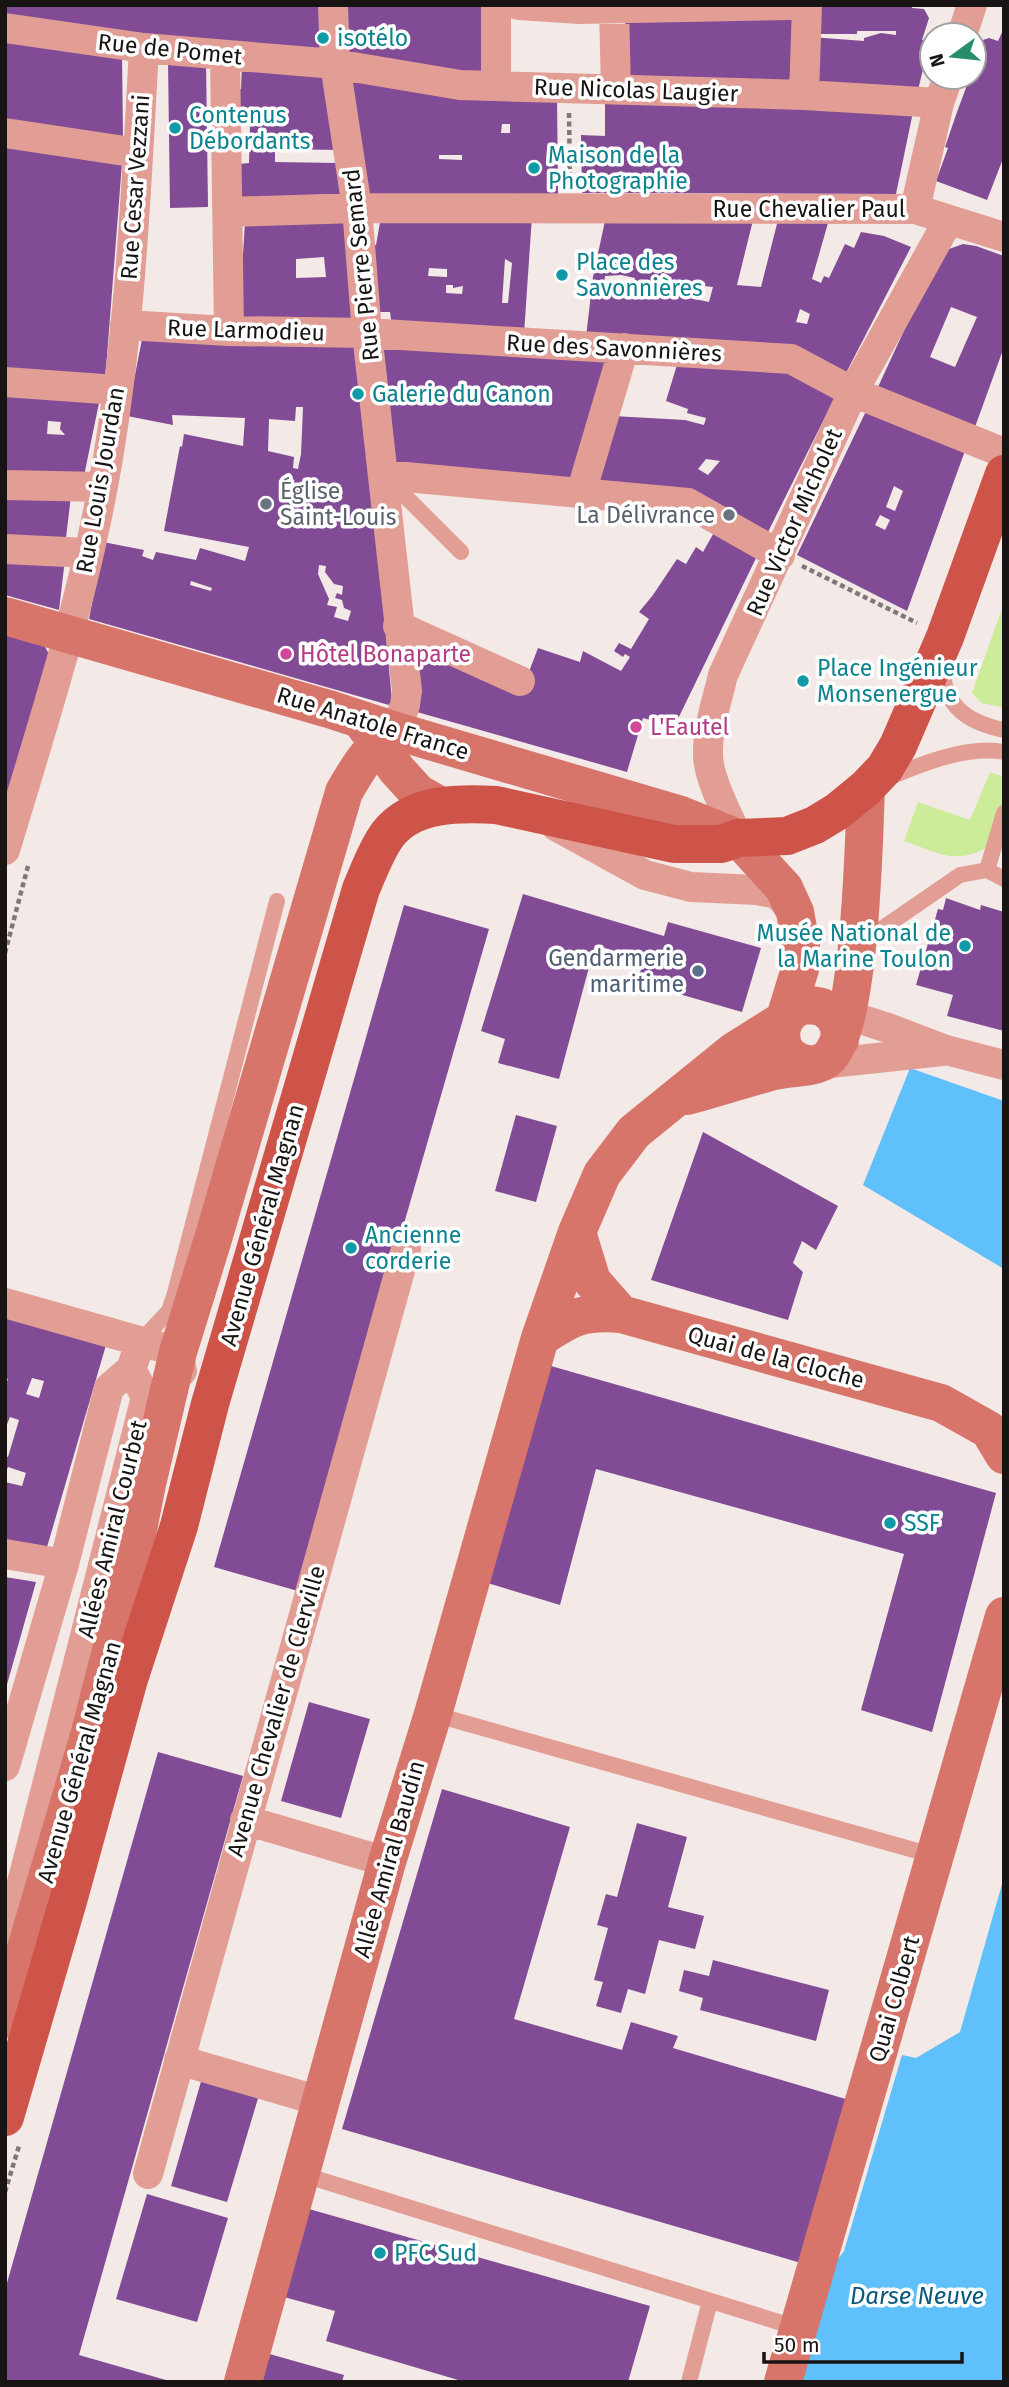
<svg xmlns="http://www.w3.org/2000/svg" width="1009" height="2387" font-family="'Fira Sans',sans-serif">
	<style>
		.green { fill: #cdec99 }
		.water { fill: #5fc0fb }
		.building { fill: #814c95; fill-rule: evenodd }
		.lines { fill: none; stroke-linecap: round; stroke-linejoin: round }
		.path { stroke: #7e7876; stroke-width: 4.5; stroke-dasharray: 5 3.5; stroke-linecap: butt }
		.lane { stroke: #e29e95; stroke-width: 16 }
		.street { stroke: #e29e95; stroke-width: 30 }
		.secondary { stroke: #d8756a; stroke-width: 38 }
		.primary { stroke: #ce544a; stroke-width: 38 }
		.culture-dot { fill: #0f9aa8; stroke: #fff; stroke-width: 2.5 }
		.worship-dot { fill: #6b7280; stroke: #fff; stroke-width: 2.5 }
		.hotel-dot { fill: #d1479c; stroke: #fff; stroke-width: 2.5 }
		.service-dot { fill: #5c6f8a; stroke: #fff; stroke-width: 2.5 }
		.labels { text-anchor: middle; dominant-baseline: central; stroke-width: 7; stroke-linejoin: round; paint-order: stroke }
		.culture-label { font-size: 23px; fill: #0d838f; stroke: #fff; text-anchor: start }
		.street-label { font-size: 23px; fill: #171413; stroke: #fff }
		.worship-label { font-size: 23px; fill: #5b616d; stroke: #fff; text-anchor: start }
		.hotel-label { font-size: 23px; fill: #b23c85; stroke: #fff; text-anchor: start }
		.service-label { font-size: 23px; fill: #4e5e75; stroke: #fff; text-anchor: end }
		.water-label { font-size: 24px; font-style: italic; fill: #08577d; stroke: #fff }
	</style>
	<rect width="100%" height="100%" fill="#f3eae7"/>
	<!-- green -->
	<path class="green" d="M1004,603V705L1001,707L982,703L972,693Z
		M990,772L1004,777V800L990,846C955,866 939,853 904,841L918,802L970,820Z"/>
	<!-- water -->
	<path class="water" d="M910,1068L1004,1101V1269L863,1185Z
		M1004,1877V2382H801L830,2269L844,2251L902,2055L916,2058L960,2032Z"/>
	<!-- building -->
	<path class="building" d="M5,5H321L325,51L5,20Z
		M342,5H485V75L346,63Z
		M814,5H912V8L924,9L929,18L922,40L930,41L917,94L811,87V37L864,41V38L881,33L896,35V31H857V34H814Z
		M800,11L797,86L627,80L625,14Z
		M1004,28V156L987,200L936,181L948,148L945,147L957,112L970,77H974V65L983,40L989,38L998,41Z
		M5,39L122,52L123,140L5,122Z
		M206,60L208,207L170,208L168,61Z
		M242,65L327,68L338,150L275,149V162L339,163L344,197L242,204V190H238L239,164L249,163L250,124H238V89H241Z
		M347,80L557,95L558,194L362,195ZM502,124H510V133H501ZM439,155H462V160L439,159Z
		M605,97L913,112L896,194L582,193L581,135L605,136Z
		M5,142L122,163L105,382L5,373Z
		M532,216L524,334L392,327L390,312H377L368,244L376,245L381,217ZM505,259L512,263L508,303H502ZM429,268L447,269V277L428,276ZM446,285H453V288L463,286L462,294L446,293Z
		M606,216H754L737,285L761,287L779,216H830L812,279L821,283L824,276L829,278L845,244L854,248L861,232L884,236L911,247L846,373L586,337L593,277ZM621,275L635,278L633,290L619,286L604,285L605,276ZM688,284L713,287L709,302L685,297ZM800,309L810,314L807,324L796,322Z
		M347,219L358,326L239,320L245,222ZM324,257L326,277L296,278V259Z
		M963,244L976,246L1004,256V347L975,427L878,387L920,296L949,249ZM951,307L977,317L955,367L930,357Z
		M143,334L359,344L392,701L389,705L89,619L103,542L144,550L142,556L153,560L156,552L196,560L200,548L245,561L249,547L164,531L180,446L182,447L184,434L243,446L245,418L172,415L173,425L127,416ZM296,407H303L301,454L298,469L293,468L294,457L268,451L269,419L295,421ZM319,565L326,566L325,572L334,584L343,586L342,595L337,593L335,598L342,600L344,608L351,611L348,621L334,617L337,607L327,605L329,599L318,574ZM191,581L212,588L211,591L190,585Z
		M379,345L614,355L574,480L393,465Z
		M679,358L782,366L838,391L766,536L593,482L613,416L685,420L704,425L706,418L687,413L688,409L666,401ZM706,459L720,461L708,475L698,469Z
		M5,389L100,398L84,476L5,475ZM48,421L61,422L60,429L65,435L47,434Z
		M869,405L966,448L907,611L797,555ZM894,486L903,491L895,511L886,507ZM880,515L890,520L885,530L875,525Z
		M5,495L71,496L65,546L5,542Z
		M716,529L758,554L674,727L643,718L627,772L417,712L412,641L522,690L538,648L580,662L583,651L621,671L630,657L625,654L623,657L614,651L619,643L631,649L649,619L639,612L653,595L677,559L686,564L696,547L703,552Z
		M5,557L65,559L59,610L5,595Z
		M5,634L44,645L50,656L5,806Z
		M523,894L664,936L668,922L761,948L742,1012L637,982L644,960L595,945L559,1079L498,1063L505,1039L481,1031Z
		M946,898L980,910L981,905L1004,912V1031L947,1016L953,995L916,985L938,909L943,910Z
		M404,905L489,929L298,1591L214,1567Z
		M516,1115L557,1126L536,1202L495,1191Z
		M703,1132L838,1206L816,1250L802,1241L793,1263L803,1272L788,1320L651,1280Z
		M5,1316L106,1345L45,1554L5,1546V1482L22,1486L26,1473L8,1467L5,1473V1456L8,1457L19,1420L10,1417L5,1429V1386L8,1379L5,1378ZM32,1378L44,1381L39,1398L26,1394Z
		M544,1364L996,1493L932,1732L861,1710L904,1554L596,1469L560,1605L481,1581Z
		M5,1577L36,1582L6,1688H5Z
		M309,1702L370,1719L341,1818L281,1801Z
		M158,1752L243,1776L79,2355L173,2382H5L7,2283Z
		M442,1789L570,1827L514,2019L622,2050L631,2022L678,2036L673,2048L849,2100L801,2263L342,2129Z
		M637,1823L687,1837L668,1907L704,1916L695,1949L659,1940L645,1994L628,1989L621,2013L596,2006L603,1982L594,1980L608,1928L597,1925L606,1894L617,1897Z
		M713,1960L829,1990L816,2041L700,2010L703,1998L679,1991L684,1970L709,1976Z
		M202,2078L259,2095L227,2202L171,2186Z
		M147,2194L228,2218L197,2322L116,2299Z
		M309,2209L650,2306L628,2382H465L326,2341L335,2311L284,2297Z
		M266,2353L344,2375L342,2382H258Z"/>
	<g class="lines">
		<!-- path -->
		<path class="path" d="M569,113L570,181
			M802,566L917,623
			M5,953L28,866
			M5,2192L19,2146"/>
		<!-- lane -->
		<path class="lane" d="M386,477L461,552
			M942,666C944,706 966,722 1004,730
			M888,778C921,764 968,745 1004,752
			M987,870L1004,813
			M861,943L960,875L987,870L1004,879
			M140,1342L169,1311L175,1293L277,901
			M433,1714L935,1856
			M301,2174L798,2328
			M689,2382L710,2301"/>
		<!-- street -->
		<path class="street" d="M333,5L335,64L357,208L367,333L407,691L405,705L396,731
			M496,5V86
			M519,5L580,9L790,5
			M614,8L616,89
			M5,28L144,48L335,64L460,85L804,95L939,103
			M962,35L972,5
			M225,56L229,331
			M804,95L807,5
			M5,133L138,153
			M915,209L939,103L948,77
			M228,212L357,208L915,209L1004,237
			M125,325L229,331L367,333L791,359L853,392L1004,453
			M5,382L117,390
			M384,475L688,503L780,555
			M5,485L103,487
			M581,493L624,348
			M5,549L87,553
			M398,626L520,681
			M556,826L645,875L691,887L757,890L777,894L793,911
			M738,838C728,815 709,780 708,756C707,729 717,701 723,675L853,392L948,221
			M5,850C41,730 80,610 103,486C130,342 136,194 144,48
			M826,1008L888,1028L946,1050L1004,1065
			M812,1065L942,1051
			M5,1303L178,1352L182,1371
			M5,1554L64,1564
			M5,1766L64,1564L109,1388L131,1369L137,1352
			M245,1820L387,1862
			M5,1933L10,1930L146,1397L131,1369
			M179,2060L320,2101
			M148,2174L406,1249"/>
		<!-- secondary -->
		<path class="secondary" d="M5,616L332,710L396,731L681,815L738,838L784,888L795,912L801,944L800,969L781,1031L782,1044L788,1055L799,1062L812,1065
			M363,723L397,770L418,793L441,806
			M687,1096C716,1088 745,1079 774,1071C790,1067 812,1069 826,1060C861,1036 864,834 866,788
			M577,1232L592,1281L621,1314L941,1403L989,1430L1004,1455
			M540,1338C572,1317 582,1311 621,1314
			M5,2019L89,1736L124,1600L147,1484L178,1352L213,1239L344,792C359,766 369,748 396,731
			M243,2382L387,1862L433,1714L540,1338L577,1232L602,1174L634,1132L734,1051L785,1019L792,1011L801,1006L811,1005L822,1007L833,1015L839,1026L840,1040
			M783,2382L1004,1616"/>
		<!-- primary -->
		<path class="primary" d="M5,2117L68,1901L129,1679L179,1526L210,1404L361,889C369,871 376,850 388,834C413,802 460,803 496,805L674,844H721L738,838L787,836L815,825L838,811L866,788L885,768L898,746L945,637L1004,474"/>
	</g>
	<!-- markers -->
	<g class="culture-dot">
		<circle cx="323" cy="38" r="7"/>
		<circle cx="175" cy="128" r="7"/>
		<circle cx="534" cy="168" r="7"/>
		<circle cx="562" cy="275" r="7"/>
		<circle cx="358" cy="394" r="7"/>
		<circle cx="803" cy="681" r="7"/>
		<circle cx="965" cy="946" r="7"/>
		<circle cx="351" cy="1248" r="7"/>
		<circle cx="890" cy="1523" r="7"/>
		<circle cx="380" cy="2253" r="7"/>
	</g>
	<g class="worship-dot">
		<circle cx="266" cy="504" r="7"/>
		<circle cx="729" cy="515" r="7"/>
	</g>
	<g class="hotel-dot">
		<circle cx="286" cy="654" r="7"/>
		<circle cx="636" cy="727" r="7"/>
	</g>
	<circle class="service-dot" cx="698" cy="971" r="7"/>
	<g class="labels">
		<!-- culture labels -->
		<g class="culture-label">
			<text x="337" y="38">isotélo</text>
			<text x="189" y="115">Contenus<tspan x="189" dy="26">Débordants</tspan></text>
			<text x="548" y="155">Maison de la<tspan x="548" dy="26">Photographie</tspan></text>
			<text x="576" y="262">Place des<tspan x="576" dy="26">Savonnières</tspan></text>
			<text x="372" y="394">Galerie du Canon</text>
			<text x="817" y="668">Place Ingénieur<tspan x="817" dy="26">Monsenergue</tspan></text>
			<text x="951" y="933" text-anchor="end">Musée National de<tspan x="951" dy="26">la Marine Toulon</tspan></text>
			<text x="365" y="1235">Ancienne<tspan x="365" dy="26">corderie</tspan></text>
			<text x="904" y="1523">SSF</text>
			<text x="394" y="2253">PFC Sud</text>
		</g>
		<!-- street labels -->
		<g class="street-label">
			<text transform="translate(170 49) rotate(6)">Rue de Pomet</text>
			<text transform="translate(636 90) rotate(2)">Rue Nicolas Laugier</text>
			<text transform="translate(135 187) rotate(-86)">Rue Cesar Vezzani</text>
			<text x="809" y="209">Rue Chevalier Paul</text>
			<text transform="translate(361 265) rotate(-96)">Rue Pierre Semard</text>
			<text transform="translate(246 330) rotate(2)">Rue Larmodieu</text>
			<text transform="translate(614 348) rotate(3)">Rue des Savonnières</text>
			<text transform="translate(100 480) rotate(-80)">Rue Louis Jourdan</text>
			<text transform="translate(794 522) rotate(-66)">Rue Victor Micholet</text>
			<text transform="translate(373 723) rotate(17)">Rue Anatole France</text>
			<text transform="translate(262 1225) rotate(-74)">Avenue Général Magnan</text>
			<text transform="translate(776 1357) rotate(15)">Quai de la Cloche</text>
			<text transform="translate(112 1529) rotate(-76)">Allées Amiral Courbet</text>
			<text transform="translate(276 1711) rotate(-74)">Avenue Chevalier de Clerville</text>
			<text transform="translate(79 1762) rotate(-74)">Avenue Général Magnan</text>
			<text transform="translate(389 1859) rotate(-74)">Allée Amiral Baudin</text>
			<text transform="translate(894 1999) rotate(-74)">Quai Colbert</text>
		</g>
		<!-- worship labels -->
		<g class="worship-label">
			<text x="280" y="491">Église<tspan x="280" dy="26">Saint-Louis</tspan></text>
			<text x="715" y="515" text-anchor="end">La Délivrance</text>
		</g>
		<!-- hotel labels -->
		<g class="hotel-label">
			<text x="300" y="654">Hôtel Bonaparte</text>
			<text x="650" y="727">L'Eautel</text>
		</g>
		<!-- service labels -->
		<g class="service-label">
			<text x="684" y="958">Gendarmerie<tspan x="684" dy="26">maritime</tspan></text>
		</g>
		<!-- water labels -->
		<g class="water-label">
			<text x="917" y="2296">Darse Neuve</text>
		</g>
	</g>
	<!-- border -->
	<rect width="1009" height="2387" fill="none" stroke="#171413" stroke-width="14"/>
	<!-- north arrow -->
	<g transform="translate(953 56) rotate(255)"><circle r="33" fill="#ffffff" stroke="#a2a1a1" stroke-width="2"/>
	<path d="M0-5L12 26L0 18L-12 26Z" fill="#288e69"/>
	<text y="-10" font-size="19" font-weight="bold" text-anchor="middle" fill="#171413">N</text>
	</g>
	<!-- scale -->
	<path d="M764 2352v10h198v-10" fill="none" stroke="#171413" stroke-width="3.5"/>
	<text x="774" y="2352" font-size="21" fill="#171413" stroke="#ffffff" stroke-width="5" paint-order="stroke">50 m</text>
</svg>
